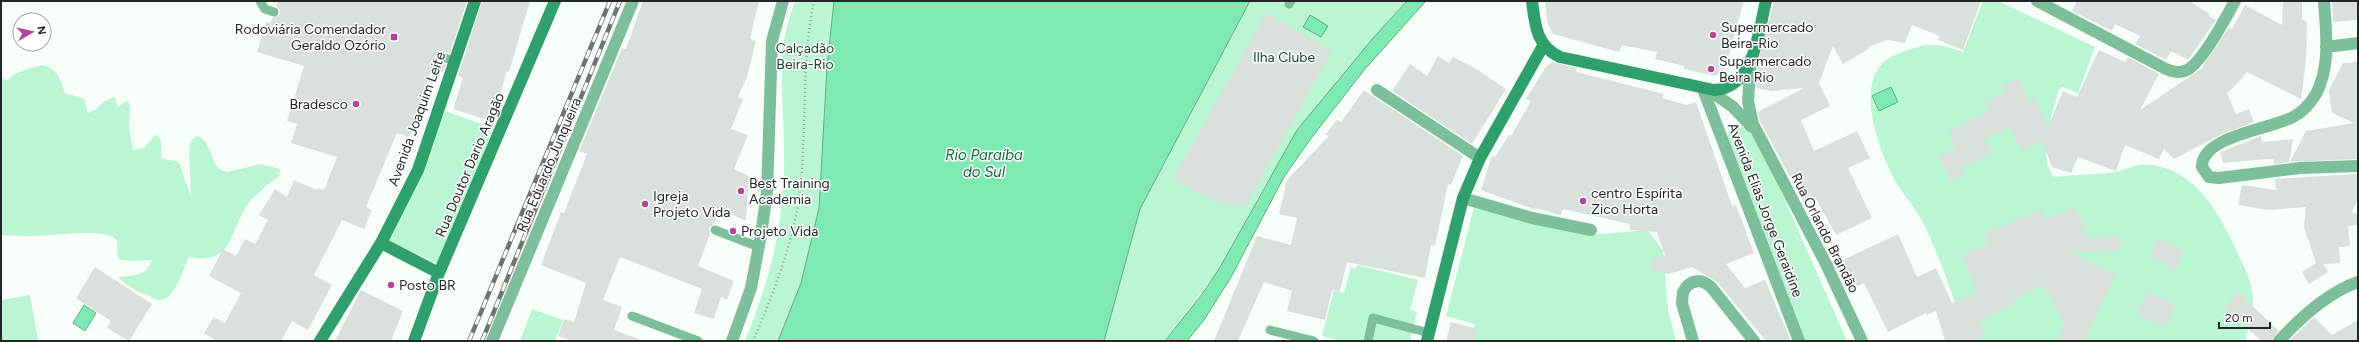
<svg xmlns="http://www.w3.org/2000/svg" width="2359" height="342" font-family="Figtree,sans-serif">
	<style>
		.green { fill: #baf6d3 }
		.water { fill: #7ee9b1; stroke: #63ae87 }
		.building { fill: #dae0dc }
		.lines { fill: none; stroke-linecap: round; stroke-linejoin: round }
		.path { stroke: #9b9f9c; stroke-width: 2.5; stroke-dasharray: 1 3; stroke-linecap: butt }
		.service { stroke: #7ebf9b; stroke-width: 9 }
		.minor { stroke: #7ebf9b; stroke-width: 12 }
		.tertiary { stroke: #7ebf9b; stroke-width: 12 }
		.secondary { stroke: #2fa06c; stroke-width: 12 }
		.rail-casing { stroke: #6f7270; stroke-width: 4.5 }
		.rail { stroke: #fff; stroke-width: 3; stroke-dasharray: 9; stroke-linecap: butt }
		.poi-dot { fill: #b7429a; stroke: #fff; stroke-width: 1.5 }
		.labels { text-anchor: middle; dominant-baseline: central; stroke-width: 3; stroke-linejoin: round; paint-order: stroke }
		.poi-label { font-size: 14px; fill: #242625; stroke: #fff; text-anchor: start }
		.park-label { font-size: 14px; fill: #16442d; stroke: #fff }
		.street-label { font-size: 14px; fill: #242625; stroke: #fff }
		.water-label { font-size: 15px; font-style: italic; fill: #11633f; stroke: #fff }
	</style>
	<rect width="100%" height="100%" fill="#f7fdf9"/>
	<!-- green -->
	<path class="green" d="M795,1H834L827,67L819,208L801,283L779,341H745C769,282 781,237 784,173C785,134 781,96 782,57C783,38 789,19 795,1Z
		M1250,1H1407L1391,18L1266,183L1219,269L1165,341H1104L1140,209Z
		M1983,1H1998L2095,47L2078,93L2063,87L2059,89L2051,117L2052,124L2046,155L2048,167L2053,176L2057,177C2074,174 2091,175 2109,173C2124,171 2137,162 2153,165C2198,172 2222,218 2239,256C2245,269 2253,284 2253,299C2253,313 2249,328 2245,341H1966C1956,302 1941,261 1924,224C1917,210 1905,197 1897,184C1879,153 1848,72 1897,54C1927,43 1931,41 1963,52Z
		M43,65C57,69 61,80 65,93L84,99L88,113L97,109L103,102L114,97L116,99L117,108L124,102L128,101L130,105L129,129L133,150L144,148L155,135C166,139 159,150 162,159L177,161L180,165L191,197L189,147L191,141L197,136C214,141 208,169 227,172L261,164L280,169L279,176C268,184 252,197 244,210C229,237 230,265 189,257C183,269 176,298 161,300C157,301 151,297 147,295C136,291 126,285 118,277C134,275 146,277 152,260L131,261L118,259L117,240C107,227 51,236 35,236C24,237 12,235 1,235V75L3,79L8,80C16,71 31,68 43,65Z
		M445,111L493,128L441,265L387,241Z
		M1735,126L1747,128L1765,155L1847,341H1804L1727,140L1729,131Z
		M1475,204L1588,233L1604,234L1647,230L1663,250L1668,311L1676,341H1470L1475,324L1446,316Z
		M1357,265L1418,280L1410,310L1417,312L1410,341H1341L1322,336L1334,290L1344,293L1351,267L1356,269Z
		M30,295L38,340L1,341V300Z
		M532,309L563,320L555,341H520Z"/>
	<!-- water -->
	<path class="water" d="M834,1H1250L1140,209L1104,341H778L801,283L819,208L827,67Z
		M1407,1H1426L1365,69L1309,141L1284,177L1230,279L1204,320L1187,341H1165L1202,294L1219,269L1297,130L1374,37Z
		M1310,15L1328,26L1321,37L1303,27Z
		M1891,87L1898,102L1879,111L1872,96Z
		M84,305L96,313L85,331L73,323Z"/>
	<!-- building -->
	<path class="building" d="M278,1H467L450,53L443,52L439,56L440,62L446,64L443,72L432,68L409,137L397,133L366,207L372,210L364,229L342,220L314,275L332,285L308,330L292,321L281,341H217L204,333L214,317L225,323L241,293L209,276L223,249L236,256L245,239L255,244L268,220L259,215L275,189L287,197L294,180L317,190L318,188L324,190L337,157L291,143L297,124L287,121L304,66L257,52L266,22L270,23L272,18L280,14V10L276,6Z
		M482,1H530L509,72L507,71L496,106L493,105L487,120L453,109L463,78L458,76Z
		M643,1H759L750,39L756,41L747,77L738,97L743,99L731,129L748,135L734,169L749,176L746,221L720,209L714,224L709,228L710,234L698,266L734,281L727,300L721,297L714,319L694,313L702,289L620,257L603,300L622,307L614,330L639,339V341H573L558,336L564,319L574,322L586,283L541,265L561,212L564,213L587,154L579,151L622,48L626,49Z
		M1545,1H1744L1725,69L1715,76L1684,69V66L1655,59L1657,52L1622,45L1619,52L1553,34L1548,24Z
		M1774,1H1981L1963,50L1938,40L1940,36L1912,25L1905,43L1888,40L1868,47L1869,49L1843,64L1833,46L1819,83L1830,106L1801,120L1814,151L1857,131L1870,158L1848,168L1872,218L1836,235L1815,197L1804,203L1760,121L1758,112L1804,88L1771,91L1756,88L1758,61Z
		M2077,1H2189L2210,14L2209,16L2216,20L2188,60L2171,51L2166,60L2135,44L2140,36L2115,24L2112,31L2072,11Z
		M2283,1H2302V19L2307,22L2306,60L2301,99L2247,72L2236,85L2227,93L2236,114L2249,109L2254,122L2222,134L2174,159L2164,149L2159,159L2125,145L2116,171L2078,157L2071,173L2052,167L2042,140L2021,152L2010,127L1985,139L1991,154L1961,168L1964,175L1951,181L1939,157L1955,149L1948,132L1990,111L1985,102L2005,92L2002,85L2018,78L2028,100L2035,97L2048,127L2063,91L2077,97L2099,50L2125,62L2128,57L2159,74L2140,110L2204,67H2202L2229,27L2232,29L2245,5L2282,25Z
		M2332,1H2358V20L2333,22Z
		M1266,13L1332,51L1245,207L1212,201L1173,179Z
		M1438,56L1449,63L1453,57L1475,68L1506,89L1472,144L1392,91L1410,64L1427,76Z
		M1552,62L1577,68L1576,72L1664,94L1662,98L1686,105L1696,102L1732,206L1736,205L1754,253L1726,264L1745,288L1765,280L1791,341H1766L1717,282L1692,267L1669,274L1653,270L1650,260L1665,255L1657,232L1629,230L1630,224L1563,209L1561,215L1535,208L1534,209L1481,190L1492,156L1495,157L1509,135L1511,136L1531,101L1526,99L1545,68Z
		M2358,62V159L2290,162L2306,131L2354,123L2332,113L2329,90L2343,63Z
		M1364,90L1463,156L1451,185L1448,184L1435,246L1431,245L1425,278L1347,262L1340,291L1332,290L1325,320L1287,311L1292,291L1264,282L1238,341H1214L1257,236L1291,245L1297,218L1279,214L1287,180L1329,136L1325,135L1337,120L1341,122Z
		M2261,136L2262,142L2293,139L2289,162L2274,164L2273,159H2267L2223,163L2220,152Z
		M2358,174V197L2352,212L2358,214V225L2348,226L2350,246L2339,247L2340,263L2323,264L2328,272L2309,284L2302,272L2316,263L2304,227L2306,207L2268,210L2238,205L2242,185L2276,190L2275,179Z
		M2076,207L2089,238L2120,236L2121,250L2069,253L2116,274L2084,341H2057L2064,323L2044,285L2013,300L2015,304L1980,320L1986,335L1972,341H1945L1936,311L1927,315L1926,313L1888,332L1864,283L1847,291L1834,264L1898,234L1917,277L1936,268L1952,303L1977,291L1962,255L1989,244L1984,233L2042,210L2045,219Z
		M2158,238L2184,250L2176,269L2150,257Z
		M95,267L152,304L129,341L107,328L111,321L76,298Z
		M361,290L403,311L391,341H335Z
		M2147,292L2176,304L2166,327L2137,314Z
		M2238,292L2279,331L2271,341H2261L2224,307Z
		M2314,317L2332,335L2358,320V341H2289Z
		M1451,322L1477,329L1474,341H1446Z"/>
	<g class="lines">
		<!-- path -->
		<path class="path" d="M753,341C773,295 794,241 800,191C807,128 801,63 814,1"/>
		<!-- service -->
		<path class="service" d="M260,1L265,9L274,12
			M1289,4L1291,1
			M445,58L455,61
			M715,230L759,247
			M632,316L698,341
			M1270,330L1314,341
			M1368,341L1373,318L1429,333"/>
		<!-- minor -->
		<path class="minor" d="M2037,1L2166,69C2173,72 2180,74 2187,70C2202,63 2227,16 2235,1
			M2324,1C2326,31 2331,66 2316,94C2310,104 2303,112 2293,117C2271,129 2201,136 2202,167L2209,177L2219,178L2300,168L2358,166
			M2326,47L2358,43
			M1703,89L1799,341
			M1377,90L1480,158
			M1463,198L1532,218L1591,230
			M492,341L633,1
			M1693,341L1682,303L1683,292L1687,286C1695,279 1703,280 1711,287L1754,341
			M2279,341C2301,317 2327,293 2358,282"/>
		<!-- tertiary -->
		<path class="tertiary" d="M1751,59L1748,101L1753,124L1825,262L1862,341
			M1709,90L1733,107L1752,127
			M732,341L751,288L761,235L767,192L772,41L783,1"/>
		<!-- secondary -->
		<path class="secondary" d="M1532,1C1535,24 1536,46 1560,57L1714,90C1755,88 1758,32 1766,1
			M381,243L439,273
			M320,341L381,243L418,170L475,1
			M414,341L439,273L555,1
			M1427,341L1463,198L1480,158L1543,46"/>
		<!-- rail casing -->
		<g class="rail-casing">
			<path id="rail" d="M469,341L610,1
				M482,341L620,1"/>
		</g>
		<!-- rail -->
		<use href="#rail" class="rail"/>
	</g>
	<!-- markers -->
	<g class="poi-dot">
		<circle cx="1713" cy="35" r="4"/>
		<rect x="390" y="33" width="8" height="8" rx="2"/>
		<circle cx="1711" cy="69" r="4"/>
		<circle cx="356" cy="104" r="4"/>
		<circle cx="741" cy="191" r="4"/>
		<circle cx="1583" cy="201" r="4"/>
		<circle cx="645" cy="204" r="4"/>
		<circle cx="733" cy="231" r="4"/>
		<circle cx="391" cy="285" r="4"/>
	</g>
	<g class="labels">
		<!-- poi labels -->
		<g class="poi-label">
			<text x="1721" y="27">Supermercado<tspan x="1721" dy="16">Beira-Rio</tspan></text>
			<text x="386" y="29" text-anchor="end">Rodoviária Comendador<tspan x="386" dy="16">Geraldo Ozório</tspan></text>
			<text x="1719" y="61">Supermercado<tspan x="1719" dy="16">Beira Rio</tspan></text>
			<text x="348" y="104" text-anchor="end">Bradesco</text>
			<text x="749" y="183">Best Training<tspan x="749" dy="16">Academia</tspan></text>
			<text x="1591" y="193">centro Espírita<tspan x="1591" dy="16">Zico Horta</tspan></text>
			<text x="653" y="196">Igreja<tspan x="653" dy="16">Projeto Vida</tspan></text>
			<text x="741" y="231">Projeto Vida</text>
			<text x="399" y="285">Posto BR</text>
		</g>
		<!-- park labels -->
		<g class="park-label">
			<text x="805" y="48">Calçadão<tspan x="805" dy="16">Beira-Rio</tspan></text>
			<text x="1284" y="57">Ilha Clube</text>
		</g>
		<!-- street labels -->
		<g class="street-label">
			<text transform="translate(417 119) rotate(-70)">Avenida Joaquim Leite</text>
			<text transform="translate(470 165) rotate(-67)">Rua Doutor Dario Aragão</text>
			<text transform="translate(549 165) rotate(-67)">Rua Eduardo Junqueira</text>
			<text transform="translate(1765 210) rotate(69)">Avenida Elias Jorge Geraidine</text>
			<text transform="translate(1825 233) rotate(63)">Rua Orlando Brandão</text>
		</g>
		<!-- water labels -->
		<g class="water-label">
			<text x="984" y="155">Rio Paraíba<tspan x="984" dy="17">do Sul</tspan></text>
		</g>
	</g>
	<!-- border -->
	<rect width="2359" height="342" fill="none" stroke="#242625" stroke-width="4"/>
	<!-- north arrow -->
	<g transform="translate(32 32) rotate(81)"><circle r="19" fill="#ffffff" stroke="#a7a8a8"/>
	<path d="M0-3L7 15L0 10L-7 15Z" fill="#b7429a"/>
	<text y="-6" font-size="11" font-weight="bold" text-anchor="middle" fill="#242625">N</text>
	</g>
	<!-- scale -->
	<path d="M2219 322v6h51v-6" fill="none" stroke="#242625" stroke-width="2"/>
	<text x="2225" y="322" font-size="12" fill="#242625" stroke="#ffffff" stroke-width="3" paint-order="stroke">20 m</text>
</svg>
